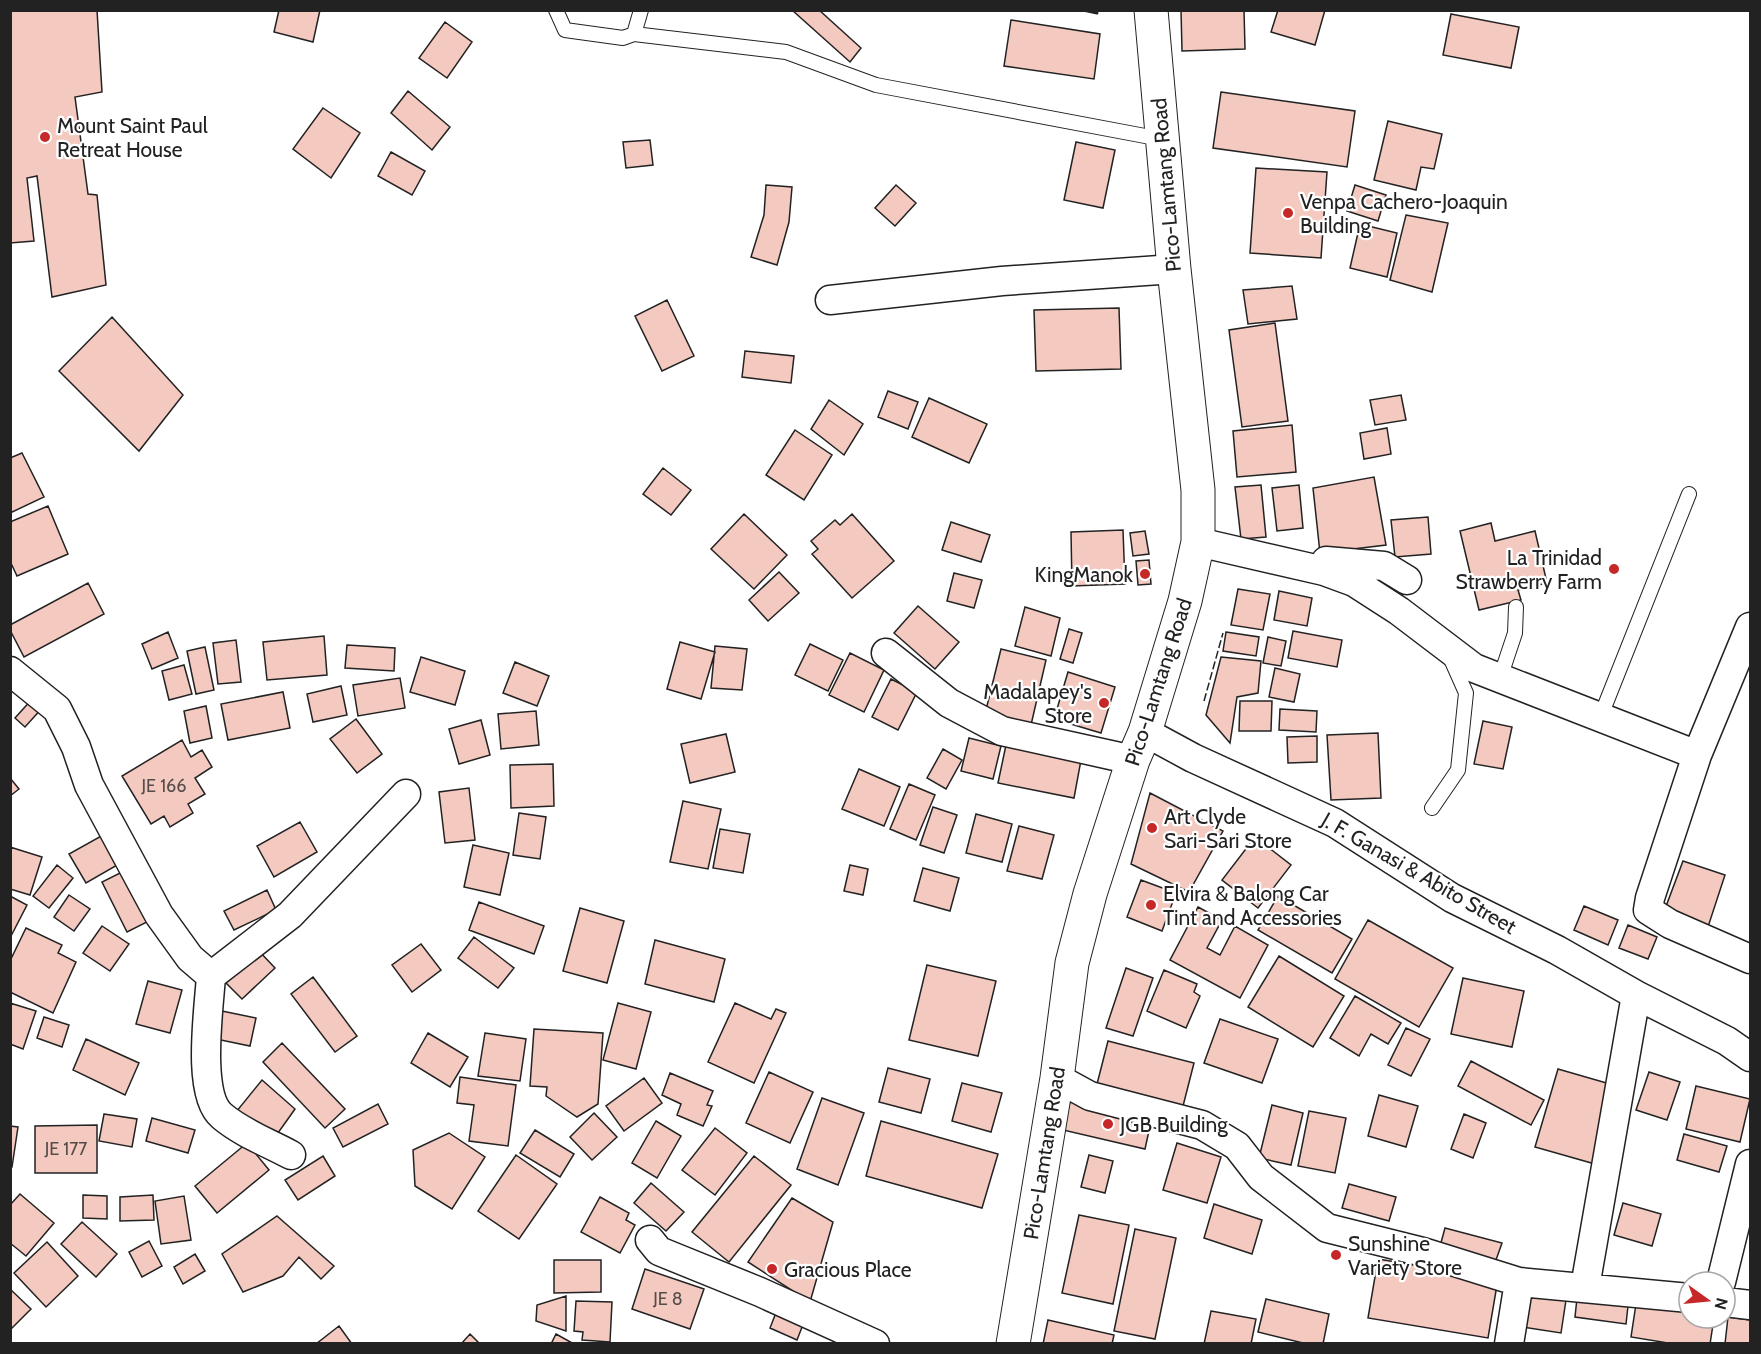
<svg xmlns="http://www.w3.org/2000/svg" width="1761" height="1354" font-family="Cabin,sans-serif">
	<style>
		.building { fill: #f3c9c0; stroke: #222; stroke-width: 1.5 }
		.lines { fill: none; stroke-linecap: round; stroke-linejoin: round }
		.lane-casing { stroke: #222; stroke-width: 16 }
		.street-casing { stroke: #222; stroke-width: 31 }
		.primary-casing { stroke: #222; stroke-width: 35 }
		.lane { stroke: #fff; stroke-width: 14 }
		.street { stroke: #fff; stroke-width: 28 }
		.primary { stroke: #fff; stroke-width: 33 }
		.fence { stroke: #222; stroke-width: 1.5; stroke-dasharray: 8 3; stroke-linecap: butt }
		.wall { stroke: #222; stroke-width: 3 }
		.poi-dot { fill: #c62828; stroke: #fff; stroke-width: 2 }
		.labels { text-anchor: middle; dominant-baseline: central; stroke-width: 4.5; stroke-linejoin: round; paint-order: stroke }
		.number-label { font-size: 18px; fill: #564c4a }
		.poi-label { font-size: 21px; fill: #222; stroke: #fff; text-anchor: start }
		.street-label { font-size: 21px; fill: #222; stroke: #fff }
	</style>
	<rect width="100%" height="100%" fill="#fff"/>
	<!-- building -->
	<path class="building" d="M10,10H97L102,92L75,97L88,194L97,195L106,285L52,297L37,176L27,178L34,241L10,243Z
		M279,10H320L313,42L274,32Z
		M792,10H819L861,48L850,62Z
		M1181,10H1244L1245,49L1182,51Z
		M1278,10H1325L1315,45L1271,32Z
		M1451,14L1519,27L1511,68L1443,55Z
		M1011,20L1100,34L1094,79L1004,66Z
		M445,22L472,42L447,78L419,58Z
		M408,91L450,127L432,150L391,113Z
		M1221,92L1355,111L1347,167L1213,148Z
		M323,108L360,133L331,178L293,149Z
		M1388,121L1442,134L1434,169L1421,167L1416,190L1374,180Z
		M650,140L653,165L626,168L623,142Z
		M1076,142L1115,150L1103,208L1064,200Z
		M391,152L425,171L412,195L378,176Z
		M1256,168L1327,172L1321,258L1250,253Z
		M766,185L792,187L789,222L777,265L751,257L764,215Z
		M896,185L916,203L895,226L875,208Z
		M1355,185L1386,195L1378,221L1347,211Z
		M1406,215L1448,223L1432,292L1390,280Z
		M1360,224L1397,233L1387,277L1350,268Z
		M1292,286L1297,319L1248,324L1243,290Z
		M667,300L694,356L662,371L635,316Z
		M1119,308L1121,369L1036,371L1034,310Z
		M112,317L183,395L139,451L59,371Z
		M1275,323L1288,421L1242,427L1229,330Z
		M745,351L794,356L791,383L742,377Z
		M888,391L918,402L908,429L878,417Z
		M1401,395L1406,420L1375,425L1370,400Z
		M929,398L987,424L969,463L912,437Z
		M829,400L863,424L844,455L811,429Z
		M1292,425L1296,472L1237,477L1233,431Z
		M1387,428L1391,454L1364,459L1360,433Z
		M795,430L832,455L804,500L766,475Z
		M22,453L44,497L10,513V458Z
		M663,468L691,490L671,515L643,494Z
		M1374,477L1386,545L1320,553L1313,488Z
		M1261,485L1266,537L1241,539L1235,487Z
		M1299,485L1303,528L1277,531L1272,488Z
		M48,506L68,554L17,576L10,561V522Z
		M744,514L787,555L754,589L711,549Z
		M852,514L894,561L852,598L812,554L818,549L811,541L835,520L840,525Z
		M1428,517L1431,554L1395,557L1391,520Z
		M951,522L990,535L981,562L942,550Z
		M1491,523L1495,541L1535,531L1547,583L1518,590L1521,600L1479,610L1460,531Z
		M1123,530L1125,584L1072,586L1071,532Z
		M1145,531L1149,554L1133,556L1130,533Z
		M1149,560L1151,584L1138,585L1136,561Z
		M779,572L799,593L768,621L749,600Z
		M954,573L982,580L974,608L947,601Z
		M88,583L104,614L24,657L10,630V625Z
		M1238,589L1270,594L1263,630L1231,625Z
		M1279,591L1312,598L1307,626L1274,620Z
		M918,606L959,642L935,669L894,633Z
		M1025,607L1060,618L1051,656L1015,646Z
		M1069,629L1082,633L1073,663L1060,659Z
		M1293,631L1342,640L1337,667L1288,658Z
		M168,632L178,658L152,669L142,644Z
		M1226,632L1259,637L1256,656L1223,651Z
		M324,636L327,675L267,680L263,642Z
		M1268,637L1286,641L1281,666L1263,663Z
		M236,640L241,682L218,684L213,643Z
		M680,642L715,652L701,699L667,689Z
		M810,644L843,660L828,691L795,675Z
		M347,645L395,648L394,671L345,668Z
		M715,646L747,649L742,690L711,688Z
		M205,647L214,690L196,694L187,651Z
		M1001,649L1046,660L1031,725L985,714Z
		M850,653L884,670L864,712L829,695Z
		M421,657L465,671L455,705L410,692Z
		M1221,657L1261,661L1258,693L1237,697L1230,743L1206,715Z
		M515,662L549,676L537,706L503,693Z
		M184,665L192,694L169,700L162,671Z
		M1275,668L1300,674L1294,702L1269,697Z
		M1068,672L1115,687L1101,733L1054,719Z
		M400,678L405,708L358,716L353,685Z
		M891,679L917,692L898,730L872,717Z
		M341,686L347,715L313,722L307,694Z
		M283,692L290,728L228,740L221,704Z
		M33,698L43,707L25,727L15,718Z
		M1240,701H1272L1271,731H1239Z
		M206,706L212,738L190,743L184,711Z
		M1280,709L1317,711L1316,732L1279,730Z
		M536,711L539,745L501,749L498,714Z
		M356,719L382,754L357,773L330,739Z
		M481,720L490,755L459,764L449,729Z
		M1483,721L1512,727L1503,769L1474,764Z
		M1378,733L1381,798L1331,800L1327,735Z
		M726,734L735,772L690,783L681,744Z
		M1317,736V762L1288,763L1287,737Z
		M969,738L1001,746L993,779L961,771Z
		M182,740L191,757L202,750L212,767L195,778L205,794L188,804L193,813L170,827L164,816L151,824L122,776Z
		M1006,745L1081,760L1074,798L998,783Z
		M943,749L962,760L946,789L927,778Z
		M553,764L554,806L511,808L510,765Z
		M859,769L900,787L884,826L842,809Z
		M10,778L19,789L10,796Z
		M909,784L935,795L916,840L890,829Z
		M469,788L475,840L445,843L439,792Z
		M1150,793L1223,831L1189,892L1131,864Z
		M683,801L721,809L708,869L670,862Z
		M933,807L957,815L944,853L920,845Z
		M519,813L546,817L540,859L513,855Z
		M976,814L1012,824L1002,862L966,853Z
		M300,822L317,852L274,877L257,846Z
		M1019,826L1054,835L1042,879L1007,871Z
		M720,829L750,834L743,873L713,868Z
		M103,835L119,864L86,883L69,854Z
		M1255,837L1291,865L1258,908L1222,880Z
		M473,845L509,853L500,895L464,887Z
		M10,847L42,857L30,895L10,889Z
		M1683,861L1725,875L1706,933L1665,909Z
		M57,865L73,878L49,908L33,896Z
		M850,865L868,869L863,895L844,891Z
		M923,868L959,878L950,911L914,901Z
		M122,872L147,922L127,932L102,882Z
		M1141,880L1176,893L1162,931L1127,917Z
		M267,890L276,910L234,930L224,911Z
		M69,895L90,909L74,931L54,917Z
		M10,896L27,905L10,938Z
		M1278,896L1352,939L1332,973L1258,930Z
		M479,902L544,926L534,954L469,930Z
		M1584,906L1618,920L1608,945L1574,930Z
		M1198,907L1222,920L1207,948L1220,955L1235,926L1268,945L1240,998L1170,960Z
		M580,908L624,921L607,983L563,971Z
		M1368,920L1453,968L1419,1027L1335,979Z
		M1628,925L1657,937L1648,959L1619,948Z
		M102,926L129,944L110,971L83,953Z
		M26,928L62,945L58,953L76,962L53,1013L10,992V961Z
		M474,937L514,968L498,988L458,958Z
		M655,940L725,959L714,1002L645,984Z
		M421,944L441,970L412,992L392,965Z
		M258,950L275,968L242,999L225,982Z
		M1279,956L1344,996L1313,1047L1248,1007Z
		M927,965L996,981L978,1056L909,1040Z
		M1126,968L1153,978L1133,1036L1106,1028Z
		M1164,970L1197,984L1194,992L1200,996L1186,1028L1147,1011Z
		M313,977L357,1036L335,1052L291,994Z
		M1463,978L1524,991L1512,1047L1451,1034Z
		M148,981L182,990L170,1033L136,1024Z
		M1355,996L1401,1023L1388,1044L1371,1034L1359,1056L1330,1038Z
		M10,1003L36,1011L23,1049L10,1044Z
		M618,1003L651,1012L636,1069L603,1060Z
		M735,1003L771,1019L776,1009L786,1013L754,1083L708,1062Z
		M217,1010L256,1018L250,1046L211,1038Z
		M44,1017L69,1025L62,1047L37,1038Z
		M1220,1019L1278,1039L1262,1083L1204,1063Z
		M1406,1028L1430,1039L1411,1076L1388,1065Z
		M534,1029L603,1033L598,1104L577,1117L546,1096L547,1087L530,1086Z
		M428,1033L468,1057L450,1087L411,1063Z
		M485,1033L526,1039L520,1081L478,1076Z
		M86,1039L139,1063L125,1095L73,1070Z
		M1108,1041L1194,1063L1182,1110L1096,1088Z
		M282,1043L345,1109L325,1128L263,1062Z
		M1471,1061L1544,1100L1531,1125L1458,1086Z
		M888,1068L930,1079L921,1113L879,1102Z
		M1558,1069L1617,1086L1595,1164L1535,1147Z
		M769,1072L813,1092L790,1143L746,1123Z
		M1649,1072L1680,1082L1667,1120L1636,1110Z
		M670,1073L713,1091L707,1105L712,1106L703,1126L677,1115L681,1104L662,1095Z
		M460,1077L516,1085L508,1146L469,1141L474,1105L457,1103Z
		M644,1078L662,1103L624,1131L606,1106Z
		M262,1080L295,1109L273,1140L236,1112Z
		M962,1083L1002,1093L991,1132L952,1121Z
		M1696,1086L1750,1099L1740,1142L1686,1129Z
		M1379,1095L1418,1106L1406,1147L1368,1136Z
		M822,1098L864,1113L838,1185L797,1169Z
		M1071,1098L1152,1117L1145,1149L1063,1130Z
		M378,1104L388,1124L343,1147L333,1128Z
		M1272,1105L1303,1113L1291,1165L1259,1158Z
		M1309,1111L1346,1118L1335,1173L1298,1166Z
		M594,1113L617,1137L592,1160L570,1137Z
		M104,1114L137,1119L132,1147L99,1141Z
		M1464,1114L1486,1123L1473,1158L1451,1149Z
		M152,1118L195,1130L188,1153L146,1141Z
		M656,1121L681,1136L657,1178L632,1163Z
		M881,1121L998,1154L982,1208L866,1176Z
		M97,1125V1173H35V1126Z
		M10,1126L18,1127L12,1167H10Z
		M715,1128L747,1153L715,1195L682,1170Z
		M535,1130L574,1154L560,1177L520,1153Z
		M449,1133L485,1157L452,1209L415,1186L413,1150Z
		M1684,1134L1727,1146L1719,1172L1677,1160Z
		M247,1143L269,1170L217,1213L195,1186Z
		M1177,1143L1221,1157L1207,1203L1163,1190Z
		M516,1155L557,1184L519,1239L478,1211Z
		M1089,1155L1113,1161L1105,1193L1081,1187Z
		M323,1156L335,1176L298,1200L285,1180Z
		M754,1156L791,1185L729,1262L692,1232Z
		M651,1183L684,1212L666,1231L634,1203Z
		M1349,1184L1396,1197L1389,1221L1342,1208Z
		M20,1194L54,1223L26,1256L10,1243V1205Z
		M83,1195L107,1196V1219L83,1218Z
		M153,1195L154,1220L120,1221V1197Z
		M184,1196L191,1240L161,1244L155,1201Z
		M600,1197L629,1213L626,1220L635,1225L620,1253L581,1232Z
		M792,1198L833,1222L810,1302L748,1262Z
		M1623,1203L1661,1214L1652,1246L1614,1235Z
		M1214,1204L1262,1220L1252,1254L1204,1238Z
		M1079,1215L1129,1225L1113,1304L1062,1293Z
		M277,1216L334,1266L321,1279L299,1257L283,1276L243,1292L222,1254Z
		M82,1222L117,1254L96,1277L61,1244Z
		M1445,1228L1502,1243L1496,1260L1439,1250Z
		M1135,1229L1176,1238L1155,1339L1114,1331Z
		M149,1241L162,1266L142,1277L129,1252Z
		M47,1242L78,1276L46,1307L14,1273Z
		M195,1254L205,1271L183,1284L174,1267Z
		M1378,1259L1498,1279L1488,1338L1368,1318Z
		M554,1260H601V1292L554,1293Z
		M645,1269L704,1289L690,1329L632,1309Z
		M10,1289L31,1309L10,1330Z
		M1527,1294L1566,1300L1561,1333L1522,1327Z
		M566,1296V1331L536,1321L537,1305Z
		M1577,1298L1628,1306L1626,1324L1575,1317Z
		M1266,1299L1329,1314L1323,1344H1307L1258,1332Z
		M576,1301L612,1302L610,1342L582,1340L583,1332L574,1331Z
		M1636,1304L1689,1311V1318H1714L1710,1344H1674L1631,1337Z
		M777,1310L804,1322L797,1340L770,1328Z
		M1211,1311L1256,1319L1251,1344H1204Z
		M1728,1317L1750,1320V1344H1725Z
		M1048,1320L1114,1335L1112,1344H1043Z
		M339,1326L352,1344H316Z
		M470,1334L480,1344H461Z
		M556,1334L574,1344H551Z"/>
	<g class="lines">
		<!-- lane casing -->
		<g class="lane-casing">
			<path id="lane" d="M556,10L565,30L623,38L634,34L641,10
				M634,34L786,52L876,85L1161,139
				M1500,678L1515,633L1516,607
				M1600,718L1689,494
				M1432,808L1458,770L1466,693L1450,657"/>
		</g>
		<!-- street casing -->
		<g class="street-casing">
			<path id="street" d="M830,300L1002,281L1174,269
				M1198,542L1324,571L1354,582L1399,611L1474,668L1697,755
				M1326,561L1384,566L1407,580
				M1750,627L1697,755L1650,898L1648,910L1670,924L1750,959
				M886,653L949,703L1002,731L1133,760
				M10,671L57,709L76,747L89,785L159,915L190,958L211,976
				M1145,732L1193,758L1335,823L1452,898L1557,950L1636,995L1727,1041L1750,1057
				M1057,1078L1090,1096L1202,1125L1237,1146L1261,1177L1327,1228L1423,1252L1519,1282L1689,1298
				M291,1155C269,1143 242,1133 222,1116C196,1095 209,1008 211,976L290,915L406,794
				M650,1240L659,1251L760,1292L875,1344
				M1721,1282L1750,1164
				M1585,1287L1636,995
				M1725,1302L1750,1305
				M1509,1344L1519,1282"/>
		</g>
		<!-- primary casing -->
		<g class="primary-casing">
			<path id="primary" d="M1013,1344L1057,1078L1072,963L1090,894L1133,760L1145,732L1185,601L1198,542V490L1174,269L1151,10"/>
		</g>
		<!-- lane -->
		<use href="#lane" class="lane"/>
		<!-- street -->
		<use href="#street" class="street"/>
		<!-- primary -->
		<use href="#primary" class="primary"/>
		<!-- fence -->
		<path class="fence" d="M1204,701L1223,633"/>
		<!-- wall -->
		<path class="wall" d="M1083,10L1097,13"/>
	</g>
	<!-- markers -->
	<g class="poi-dot">
		<circle cx="45" cy="137" r="6"/>
		<circle cx="1288" cy="213" r="6"/>
		<circle cx="1614" cy="569" r="6"/>
		<circle cx="1145" cy="574" r="6"/>
		<circle cx="1104" cy="703" r="6"/>
		<circle cx="1152" cy="828" r="6"/>
		<circle cx="1151" cy="905" r="6"/>
		<circle cx="1108" cy="1124" r="6"/>
		<circle cx="1336" cy="1255" r="6"/>
		<circle cx="772" cy="1269" r="6"/>
	</g>
	<g class="labels">
		<!-- number labels -->
		<g class="number-label">
			<text x="164" y="786">JE 166</text>
			<text x="66" y="1149">JE 177</text>
			<text x="668" y="1299">JE 8</text>
		</g>
		<!-- poi labels -->
		<g class="poi-label">
			<text x="57" y="125">Mount Saint Paul<tspan x="57" dy="24">Retreat House</tspan></text>
			<text x="1300" y="201">Venpa Cachero-Joaquin<tspan x="1300" dy="24">Building</tspan></text>
			<text x="1602" y="557" text-anchor="end">La Trinidad<tspan x="1602" dy="24">Strawberry Farm</tspan></text>
			<text x="1133" y="574" text-anchor="end">KingManok</text>
			<text x="1092" y="691" text-anchor="end">Madalapey's<tspan x="1092" dy="24">Store</tspan></text>
			<text x="1164" y="816">Art Clyde<tspan x="1164" dy="24">Sari-Sari Store</tspan></text>
			<text x="1163" y="893">Elvira &amp; Balong Car<tspan x="1163" dy="24">Tint and Accessories</tspan></text>
			<text x="1120" y="1124">JGB Building</text>
			<text x="1348" y="1243">Sunshine<tspan x="1348" dy="24">Variety Store</tspan></text>
			<text x="784" y="1269">Gracious Place</text>
		</g>
		<!-- street labels -->
		<g class="street-label">
			<text transform="translate(1166 185) rotate(-95)">Pico-Lamtang Road</text>
			<text transform="translate(1158 682) rotate(-72)">Pico-Lamtang Road</text>
			<text transform="translate(1419 873) rotate(30)">J. F. Ganasi &amp; Abito Street</text>
			<text transform="translate(1044 1153) rotate(-81)">Pico-Lamtang Road</text>
		</g>
	</g>
	<!-- border -->
	<rect width="1761" height="1354" fill="none" stroke="#222222" stroke-width="24"/>
	<!-- north arrow -->
	<g transform="translate(1707 1300) rotate(105)"><circle r="28" fill="#ffffff" stroke="#a7a7a7" stroke-width="1.5"/>
	<path d="M0-4.5L10 22L0 15L-10 22Z" fill="#c62828"/>
	<text y="-9" font-size="16" font-weight="bold" text-anchor="middle" fill="#222222">N</text>
	</g>
</svg>
